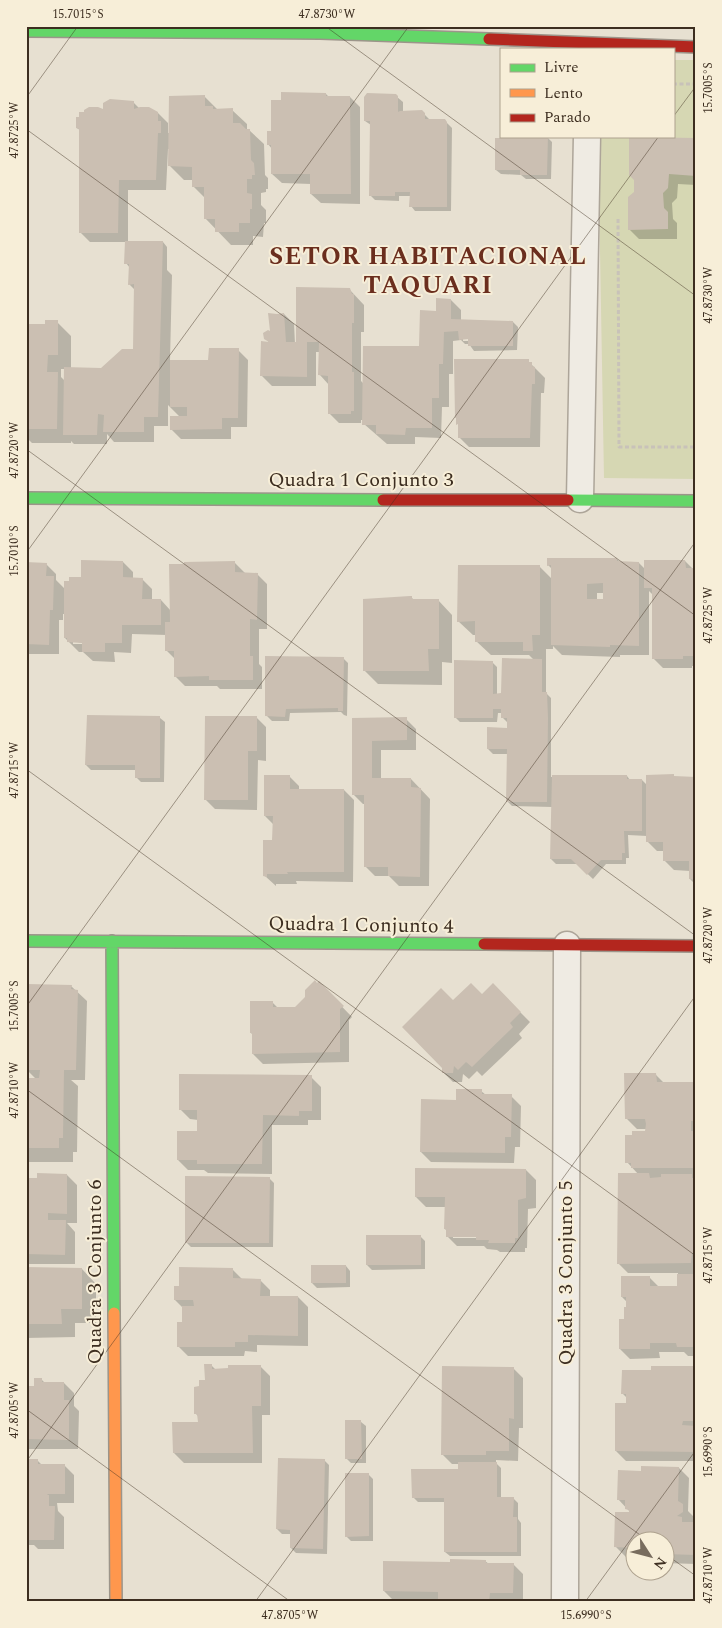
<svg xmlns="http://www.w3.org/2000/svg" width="722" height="1628" font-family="Spectral,serif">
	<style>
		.green { fill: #d6d7b3 }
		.shadow { fill: #0003; fill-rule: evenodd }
		.building { fill: #cbbfb2; fill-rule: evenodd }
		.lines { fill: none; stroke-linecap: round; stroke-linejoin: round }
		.street-casing { stroke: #ada599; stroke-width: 29 }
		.fast-casing { stroke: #9c958a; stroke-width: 14 }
		.slow-casing { stroke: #9c958a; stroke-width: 14 }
		.jam-casing { stroke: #9c958a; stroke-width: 14 }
		.path { stroke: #c8c2b9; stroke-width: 3; stroke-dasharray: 4 2.5; stroke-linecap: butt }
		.street { stroke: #efebe3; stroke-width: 26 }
		.fast { stroke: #63d668; stroke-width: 11 }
		.slow { stroke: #ff974d; stroke-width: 11 }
		.jam { stroke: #b3261e; stroke-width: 11 }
		.ticks { fill: none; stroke: #3d2e20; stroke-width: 1; stroke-opacity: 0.45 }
		.labels { text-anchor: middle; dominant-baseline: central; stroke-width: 4; stroke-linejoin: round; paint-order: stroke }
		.street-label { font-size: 20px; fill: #3d2e20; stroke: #f7eed8 }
		.district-label { font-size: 25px; font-weight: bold; letter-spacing: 1px; fill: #6b2e1e; stroke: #f7eed8 }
		.neatline { fill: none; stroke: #3d2e20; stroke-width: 2 }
		.ticks-label { font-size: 12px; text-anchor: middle; fill: #3d2e20 }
	</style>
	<rect width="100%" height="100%" fill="#e7e0d1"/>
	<!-- green -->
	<path class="green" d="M673,60H696V479L604,478L598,136H673Z"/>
	<!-- shadow -->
	<path class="shadow" d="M326,94L329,97H350L360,107V204L321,203L311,194V184L282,183L272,174V149L268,144L272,132Z
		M204,96L218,110H232L247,124V130H249L264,144L265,175L268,178V189H266V192L261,193V205L266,210V223H264L263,237L253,236V245H231L205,218V198L193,186V180H184L170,166V149H168L166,190H128V242H163L167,247V270L172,275L170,361H210L238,350L248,360L247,427H231V439H181L171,429L181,418L168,405V426H154V442H114L107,434V444H74L71,441V443H32L26,437V325H46L57,322L71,336V368L102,369L135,350V290L129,284L130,268L126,263V242H90L80,232L81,131L77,128L104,111L134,103L139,108L158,113L168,123V133H170ZM61,369H65V381L61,377Z
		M397,97L403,102V112H422L430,120H444L452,128L451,211H415L411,206V196H399V201L375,200L371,196V125L365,121Z
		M547,137L552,142L551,179H526L521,175L501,174L496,170Z
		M696,139V185L678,184L677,198L672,203L673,219L677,223V239H639L629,229L636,193Z
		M349,289L364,305V332H361V381L364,384L421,348L437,312L451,300L461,310V320L513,322L518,327L517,350L474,351L469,344H465L461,340L453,341V374H449V407H442L441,438L415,437V444H387L364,424V420H361V423H339L329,413V385L320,375V352H316V386H272L262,376L270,343L265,338L271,334L284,314L294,324L295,344ZM463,338H474V341H463Z
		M528,361L545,378L544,393H541L540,447H469L459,437V426L458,424Z
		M617,559L621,563H639L645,569L685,561L693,569H696V666H692V668H663L653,658V595L649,591V655H620V657L562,655L553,646V649H546V693L551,698V777L627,776L630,780H642L647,785L675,778H696V885L690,879V871L674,870L664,860V851H657L647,841V836L628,835L629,858H626V864H606L593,879L577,864H556L551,859L552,807L512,806L507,801L508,754H493L488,749L508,729V723L503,718L502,713H498L497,722H460L455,717L492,662L497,667V695H503L534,660L529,655H491L476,641V635H473L458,621L539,566L552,579V569L548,565ZM597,593H604V600H597Z
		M123,562L133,572V579H142L152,589V600H161L171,611L235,563L245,573L257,574L267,584V629H259V664L262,667V689H220L217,686H185L175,676V659L167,651V635L132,634L131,653L114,652L115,662L93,661L83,652H79L65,638V614H63V620H59V654H26V564H46L56,574V580L65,589L82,578ZM73,641L88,644H73Z
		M412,598L414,600H438L452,615V663L442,662V685L378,684L364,670Z
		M343,658L348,663L347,716L344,715L341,712L290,713L289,721H272L267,716Z
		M256,717L266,727V761L258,760L257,810L215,809L205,799Z
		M160,718L165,722L164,782H141L136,777V770H91L86,765Z
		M354,719H406L416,729V750H381V779H411L430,799L429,886H399L389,876H375L365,866L366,804H363L353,794Z
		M289,776L299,786V790H344L354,800L353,882L296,881L297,884H276V886L265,876L273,841L274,825L265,816Z
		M319,983L352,1017L349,1020V1062L263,1064L253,1054V1035L251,1033L272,1002L278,1008H296Z
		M493,985L530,1022L519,1034L522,1038L482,1076L477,1071L469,1079L463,1074L462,1082H453L443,1072L453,1002L482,996Z
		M26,986H71L87,1001L85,1080H71L78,1086L77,1152H73V1162H26V1079L37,1080L27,1070Z
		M656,1075L664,1083L696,1084V1356H688L684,1352H659L660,1358L630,1359L620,1349L627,1308V1302L622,1297L650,1278L659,1287L678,1288V1273H628L618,1263L638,1174L627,1162L647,1132V1129H637L627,1119Z
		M311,1077L321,1087V1120H308V1125H272V1174L208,1173L204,1170H188L178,1160L198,1132V1120L190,1119L180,1109Z
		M481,1091L486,1095L511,1096L521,1106L520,1147H515L514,1163L431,1162L421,1152L457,1101Z
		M526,1170L536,1180V1208L528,1209L527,1248H525V1252H500L497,1250L487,1249L484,1246H457L447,1236V1231L445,1229L446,1207H426L416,1197ZM453,1235H482V1238H453Z
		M67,1175L77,1185V1223H67L75,1232V1264H26V1179Z
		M269,1178L274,1183L273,1247H191L186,1242Z
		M420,1236L425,1241V1269L372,1270L367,1265Z
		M346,1266L350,1271V1287L317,1288L312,1283Z
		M26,1269H82L96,1284V1323H75V1337L26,1338Z
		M233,1270L243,1280H260L270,1290V1297H298L308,1307V1346L257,1345V1352L245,1351L244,1356H188L178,1346L183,1323V1308L175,1300Z
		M212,1366L216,1370L260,1366L270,1376V1415H262V1463H184L174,1453L199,1423V1417L195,1413L200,1387L206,1381Z
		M696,1367V1461H626L616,1451L627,1405V1398L623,1394L652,1372Z
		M513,1368L523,1378V1428H519L518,1461L496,1460V1463L501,1468V1498H513L518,1503V1519L521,1523V1556H450L445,1552V1502H418L413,1497L459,1470L460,1464H452L442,1454Z
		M41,1379L45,1383H64L74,1393V1406L79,1411L78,1449H26V1387H35Z
		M361,1422L366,1426V1463H351L346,1458Z
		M26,1460H37L42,1465H64L74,1475V1503H57L58,1511L64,1517V1549H38L34,1545H26Z
		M324,1460L329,1465L327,1554L296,1553L291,1548V1534H282L277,1529Z
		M679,1468L689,1478L688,1511L693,1516V1523H696V1564L664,1563V1540H634V1557H626L616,1547L631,1513L618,1499L642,1472Z
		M368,1474L373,1479V1541H351L346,1536Z
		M485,1561L489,1564H513L523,1574V1602L394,1601L384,1591Z"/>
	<!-- building -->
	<path class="building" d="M281,92L326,93V96H350L351,194H310V174H271V145H267V131H271V100H281Z
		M367,93L396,94L398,96V112L400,111L422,110L425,113V119H445L447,122V207H409L410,192H395V196H369L370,121H364V97Z
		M205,95V106H213V109L233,108V123H240L246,129H250L251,160L254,163L255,175H252V179H247V193L252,194V209H250V223H239V232H215V219H204V187H192V167L168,166L169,96Z
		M110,99L134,101V109L140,107H149L158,112V121H161V133H158L156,180H119L118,233H79V129L76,128V117H79V112H84V110L89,107H98L103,109V103Z
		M523,136H548L547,175H520V170H495V138H523Z
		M629,137L696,138V176L669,174L668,188L663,193L664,208L668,212V229L628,230V197L634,192V180L629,175Z
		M125,241H163L158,417H144V432H103L104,415L98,414L97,435H63L64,367L101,368L122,349H133L134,284L128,285L129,264H124Z
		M296,287L350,288L352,294H354V323H352V372H354V411H351V414H328V376L318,375L319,342H307V377L260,376L261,341L269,342L264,339L263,333L268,330L270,331L268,313L277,314L284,313L286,342H296Z
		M436,298L451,299V319L513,321V346H468V339L459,340L458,331L444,332L443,364H439V398H432V428H406L405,435L376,434V425H362L363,346H419L420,310L436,311Z
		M45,320H58V355H48L47,372H58L57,429H26V324H45Z
		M209,348H239L238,418H222V429L170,430V416H187V407H170V360H208Z
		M454,359H529V362H532V366L535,367V384H532L530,438H458V424L456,425V418H455Z
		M547,558H617V561L639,562V646L610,645V647L551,645V565L547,566ZM603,583V599H587V584Z
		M81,560L123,561V577L143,578L142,599H161V625H122V643H105V652H82V643L67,642V638H64V581H69V577H81Z
		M644,560H685L686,568H696V656H683V659H652V588H644Z
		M235,561V572L258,573L257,620L250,619V656H253V680H209V676L174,677V651H165V622H170L169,564H184V562Z
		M26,562L47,563L46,576H54L53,610H50L49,645L26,644Z
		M458,565H540V635H532L533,651H523V642H475V621L457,622Z
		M410,596H412V599H439V649H428L429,671H363V599Z
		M265,656L344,657L343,711H338V708L286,709L285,717L265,716Z
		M502,658L542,659V692H547L548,718L547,802H506L507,749H487V727L507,728V718H501V709H493V718H454V660L493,661V694L501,693Z
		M87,715L160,716V778H135V765H85Z
		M205,716H257V751H248V800H204Z
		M407,717V740L372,741V778H411V787L421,788L420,877L388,876V867H364V795H352V718Z
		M674,774V776L696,777V880L689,879V861H663V842H646V775Z
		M264,775H290V789H344V872H287L288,874H267V877L263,876V840H272L273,816H264Z
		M552,775H627V779H642V831H624L625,853H622V860H601L587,875L571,859H550Z
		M315,980L317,983L319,981L344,1006L340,1009V1031L339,1033H340V1052L252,1054V1033H250V1001H273V1007H295L305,997V990Z
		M471,983L482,994L493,983L521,1012L510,1023L513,1027L472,1067L466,1062L458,1070L454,1066L453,1073H442V1068L402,1027L441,988L453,1000Z
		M27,984L72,985L71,989L78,990L76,1070H64L63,1138H59V1148H26V1078H39L40,1070H26Z
		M624,1073H656L657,1082H696V1121H691V1131H696V1168H631V1163H625V1135H632V1131H645L646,1124L645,1119H625Z
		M179,1074L312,1075V1111H299V1116L263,1115L262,1164H197V1160H177V1131H197V1110H179Z
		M456,1089H482V1094H512L511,1137H505V1153L420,1152L421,1099L456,1100Z
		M415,1168L526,1169V1198L518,1200V1238H515V1243H488L489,1240H476V1237H446V1229H444L445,1197H415Z
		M37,1173L67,1174V1214L48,1213V1220H66L65,1255L26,1254V1178H37Z
		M618,1173H649L650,1178L661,1177V1174H692V1178H696V1253H692L691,1263L617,1264Z
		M185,1176L270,1177L269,1243H185Z
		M366,1235H421V1265H366Z
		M311,1265H346V1283H311Z
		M26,1267L82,1268V1309H61L62,1324H26Z
		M179,1267L233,1268V1278L261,1279L260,1296H298V1336L248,1335V1342H235V1347H177V1322H182V1306H194L193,1300H174V1286H179Z
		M677,1274H696V1347H677L676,1343H650V1349H619V1319H624V1307H626V1297H621V1276H650V1286H677Z
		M204,1364H212V1369L228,1368V1365H261V1406H252L253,1453H173L172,1422H198L197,1414H194V1387L199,1386V1380H205Z
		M442,1366L514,1367V1419L509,1418V1451H486V1455H441Z
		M651,1366H696V1421H683L682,1425L696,1426V1452L615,1451V1403H626V1394H621L622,1370H651Z
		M34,1378H42V1382H64V1400H69V1440L26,1439V1386H34Z
		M345,1420H361L362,1459H345Z
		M278,1458L325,1459L323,1549L290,1548V1530L276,1529Z
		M26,1459H38V1464H65V1494H48L47,1495H49V1506H55L54,1540H27Z
		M458,1462H497V1497H514L513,1517H517V1552H444V1498H412L411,1469H458Z
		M641,1466L679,1467L678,1501L683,1504V1512L677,1516L682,1517V1522H696V1555L664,1554V1540H634V1548L614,1547L615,1512H629V1510L625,1509V1500H617L618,1470L641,1471Z
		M345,1473H369V1536L345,1537Z
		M450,1559L486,1560V1563H514L513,1593H490L489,1602H438V1592L383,1591V1561L450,1562Z"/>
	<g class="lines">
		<!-- street casing -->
		<g class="street-casing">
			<path id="street" d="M580,499L587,136
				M565,1602L567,945"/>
		</g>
		<!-- fast casing -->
		<g class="fast-casing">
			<path id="fast" d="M26,31L320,33L489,39
				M26,498L383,500
				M568,500L696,501
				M26,941L484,944
				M112,941L114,1313"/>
		</g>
		<!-- slow casing -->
		<g class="slow-casing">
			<path id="slow" d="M114,1313L116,1602"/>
		</g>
		<!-- jam casing -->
		<g class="jam-casing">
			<path id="jam" d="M489,39L696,47
				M383,500H568
				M484,944L696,946"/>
		</g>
		<!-- path -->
		<path class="path" d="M673,84H696
			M618,219L619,447H696"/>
		<!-- street -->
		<use href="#street" class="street"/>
		<!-- fast -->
		<use href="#fast" class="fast"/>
		<!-- slow -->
		<use href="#slow" class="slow"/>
		<!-- jam -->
		<use href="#jam" class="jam"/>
	</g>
	<!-- ticks -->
	<path class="ticks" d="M325,26L696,296M26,98L78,26M673,117L696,86M26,129L696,616M26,449L696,936M26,553L409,26M26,769L696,1256M26,1007L659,136M26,1089L647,1540M26,1409L291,1602M26,1462L696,541M664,1553L696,1576M255,1602L696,995M585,1602L696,1450"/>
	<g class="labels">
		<!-- street labels -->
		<g class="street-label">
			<text x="361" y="480">Quadra 1 Conjunto 3</text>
			<text transform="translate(361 925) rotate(1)">Quadra 1 Conjunto 4</text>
			<text transform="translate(95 1272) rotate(-90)">Quadra 3 Conjunto 6</text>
			<text transform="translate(566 1273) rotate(-90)">Quadra 3 Conjunto 5</text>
		</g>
		<!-- district labels -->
		<g class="district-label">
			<text x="428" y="257">SETOR HABITACIONAL<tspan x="428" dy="29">TAQUARI</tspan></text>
		</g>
	</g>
	<!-- border -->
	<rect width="722" height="1628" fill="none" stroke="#f7eed8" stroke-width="55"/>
	<!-- legend -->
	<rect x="500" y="48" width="175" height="90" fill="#f7eed8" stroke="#ada18e"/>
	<rect x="510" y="64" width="25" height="8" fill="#63d668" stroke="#ada18e"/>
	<text x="544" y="72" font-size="15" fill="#3d2e20">Livre</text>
	<rect x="510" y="89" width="25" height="8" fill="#ff974d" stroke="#ada18e"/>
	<text x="544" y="98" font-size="15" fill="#3d2e20">Lento</text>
	<rect x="510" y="114" width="25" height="8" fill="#b3261e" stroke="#ada18e"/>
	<text x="544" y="122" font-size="15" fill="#3d2e20">Parado</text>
	<!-- north arrow -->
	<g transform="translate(650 1556) rotate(126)"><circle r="24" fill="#f7eed8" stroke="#ada18e"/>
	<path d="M0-4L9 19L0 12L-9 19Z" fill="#786c5e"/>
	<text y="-8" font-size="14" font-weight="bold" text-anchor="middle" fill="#3d2e20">N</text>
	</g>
	<rect x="28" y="28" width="666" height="1572" class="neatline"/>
	<g class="ticks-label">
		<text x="78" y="18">15.7015°S</text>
		<text x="327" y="18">47.8730°W</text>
		<text transform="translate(708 88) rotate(-90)" y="4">15.7005°S</text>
		<text transform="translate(14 130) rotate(-90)" y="4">47.8725°W</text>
		<text transform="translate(708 295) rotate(-90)" y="4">47.8730°W</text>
		<text transform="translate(14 450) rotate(-90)" y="4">47.8720°W</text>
		<text transform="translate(14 551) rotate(-90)" y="4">15.7010°S</text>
		<text transform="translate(708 615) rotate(-90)" y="4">47.8725°W</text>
		<text transform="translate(14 770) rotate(-90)" y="4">47.8715°W</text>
		<text transform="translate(708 935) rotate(-90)" y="4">47.8720°W</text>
		<text transform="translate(14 1006) rotate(-90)" y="4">15.7005°S</text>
		<text transform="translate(14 1090) rotate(-90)" y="4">47.8710°W</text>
		<text transform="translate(708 1255) rotate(-90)" y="4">47.8715°W</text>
		<text transform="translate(14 1410) rotate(-90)" y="4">47.8705°W</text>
		<text transform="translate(708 1452) rotate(-90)" y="4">15.6990°S</text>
		<text transform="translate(708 1575) rotate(-90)" y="4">47.8710°W</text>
		<text x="290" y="1619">47.8705°W</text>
		<text x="586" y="1619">15.6990°S</text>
	</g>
</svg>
